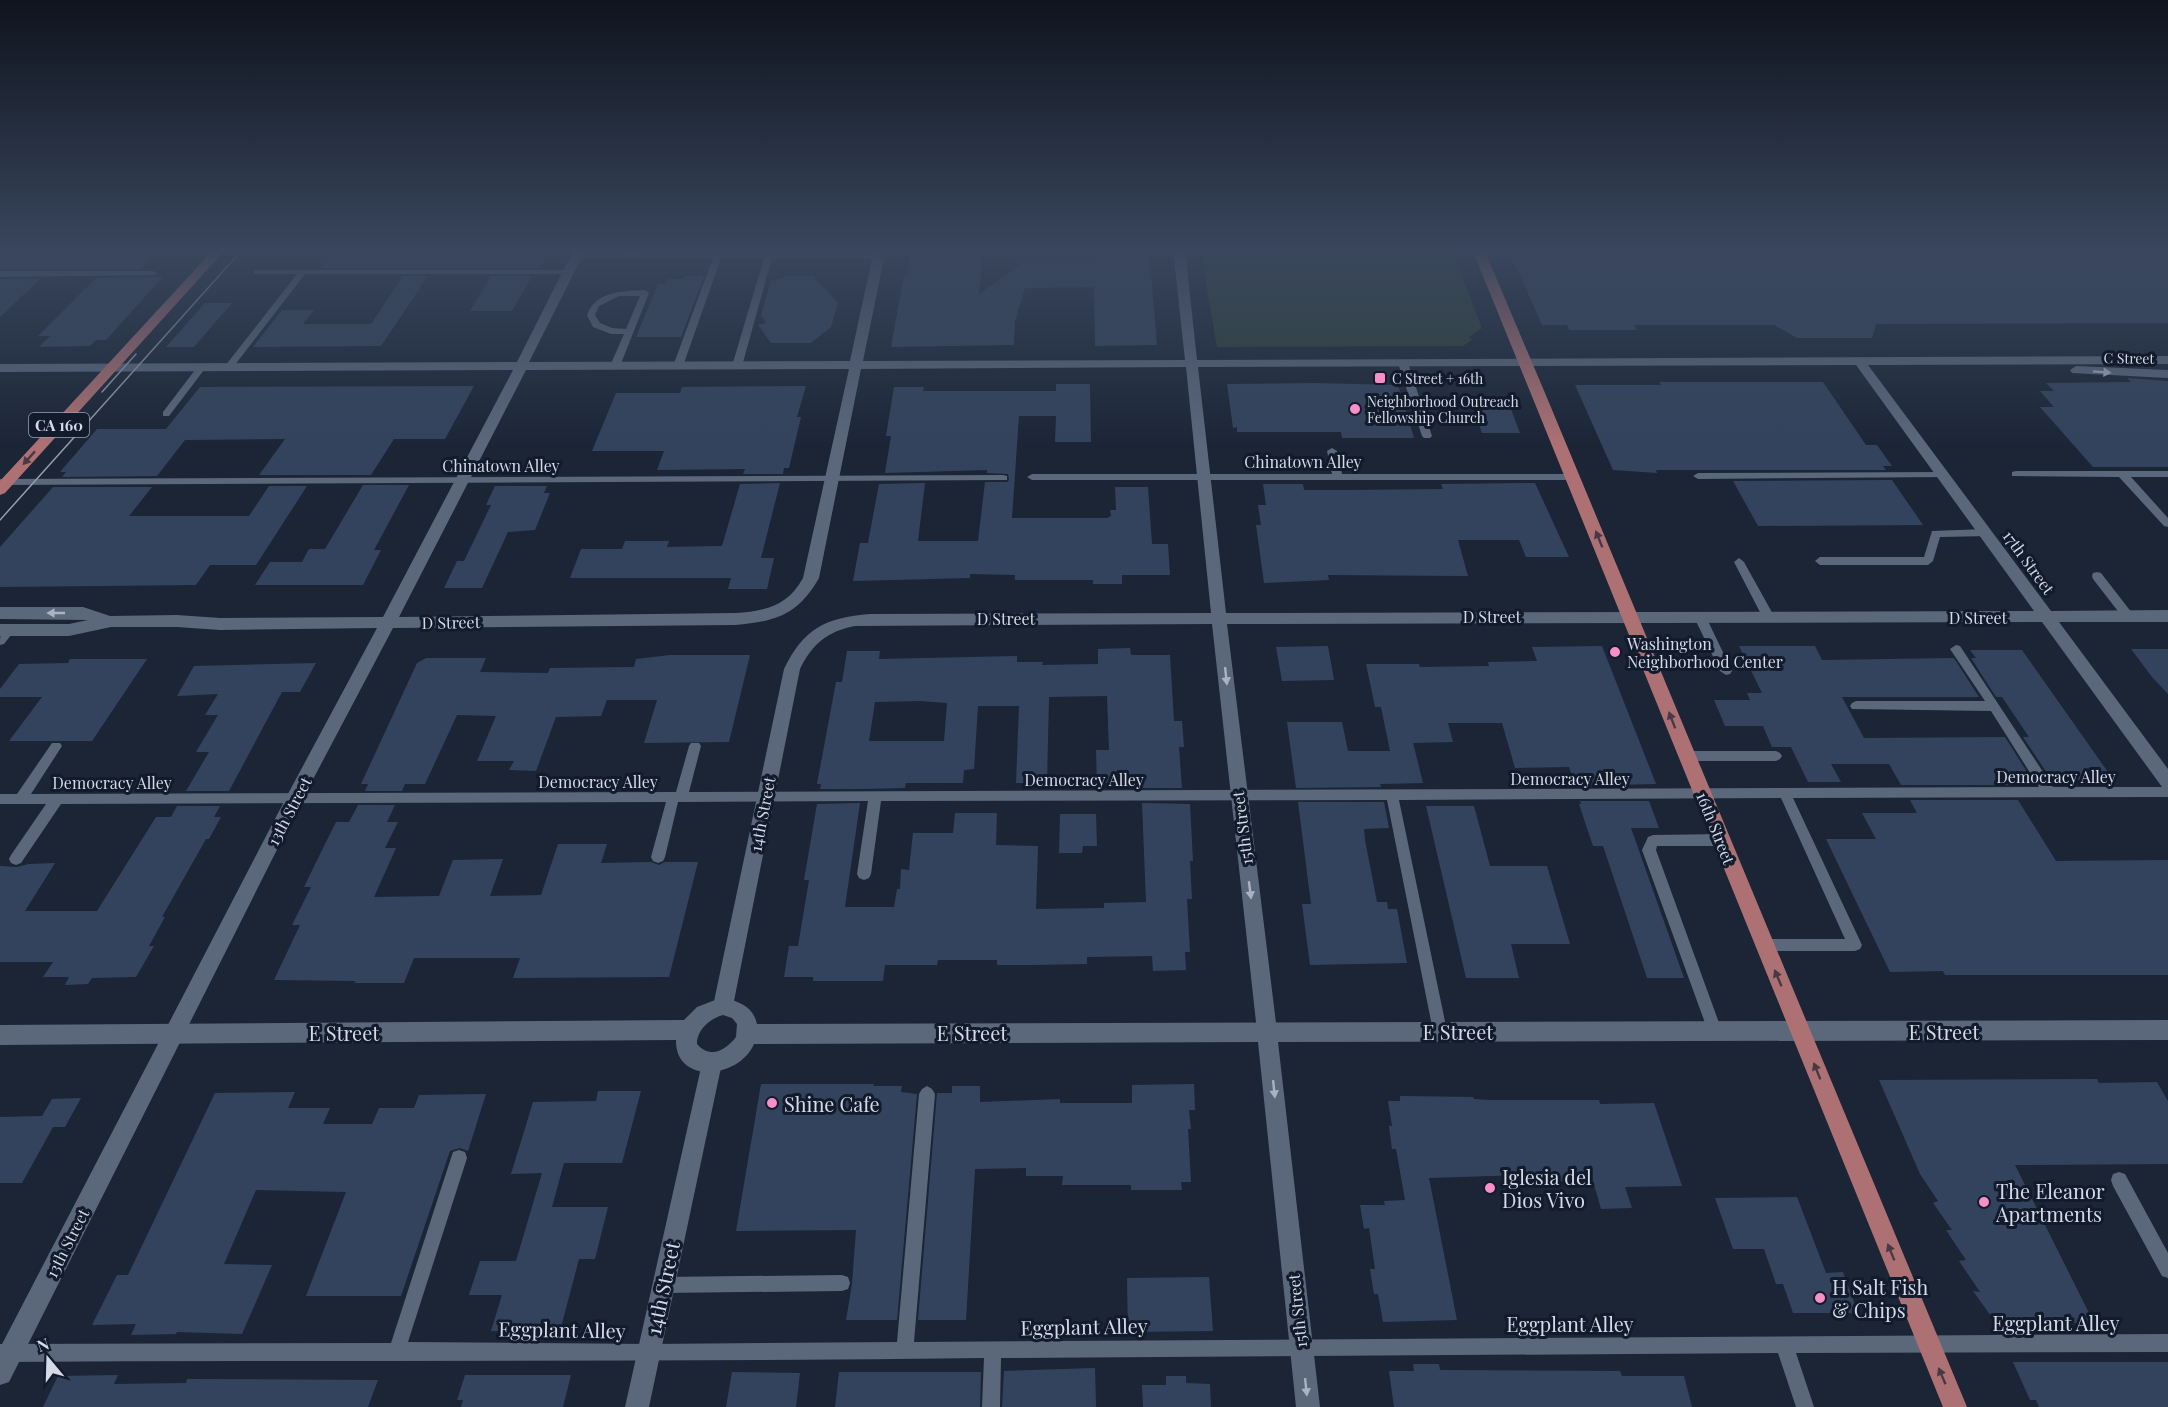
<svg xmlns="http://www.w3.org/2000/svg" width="2168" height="1407" font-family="'Playfair Display',serif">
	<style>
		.green { fill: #2e4134 }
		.building { fill: #34435d; fill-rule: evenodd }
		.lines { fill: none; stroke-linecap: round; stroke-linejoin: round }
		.service { fill: #5b687c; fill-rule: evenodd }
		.minor { fill: #5b687c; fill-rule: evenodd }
		.tertiary { fill: #5b687c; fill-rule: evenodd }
		.primary { fill: #ae7173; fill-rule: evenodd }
		.tram { stroke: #969eab; stroke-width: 1.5 }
		.oneway { fill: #aab3c2 }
		.oneway2 { fill: #493945 }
		.poi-dot { fill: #f98fc9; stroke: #121b2c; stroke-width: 2 }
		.labels { text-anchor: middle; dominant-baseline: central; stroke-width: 6; stroke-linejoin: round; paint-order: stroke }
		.far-street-label { font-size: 14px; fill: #d4dbe7; stroke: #121b2c }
		.far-poi-label { font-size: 14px; fill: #d4dbe7; stroke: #121b2c; text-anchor: start }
		.shield { fill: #121b2c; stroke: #9aa1af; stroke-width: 1.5 }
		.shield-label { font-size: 15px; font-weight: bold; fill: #d4dbe7 }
		.street-label { font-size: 16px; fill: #d4dbe7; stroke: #121b2c }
		.poi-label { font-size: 16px; fill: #d4dbe7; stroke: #121b2c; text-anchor: start }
		.near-street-label { font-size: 20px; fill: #d4dbe7; stroke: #121b2c }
		.near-poi-label { font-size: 20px; fill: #d4dbe7; stroke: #121b2c; text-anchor: start }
	</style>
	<rect width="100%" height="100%" fill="#1b2536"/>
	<!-- green -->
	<path class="green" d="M1200,249H1451L1482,328L1469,337L1472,340L1463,346L1217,347Z"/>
	<!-- building -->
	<path class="building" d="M0,249H159L140,269H0Z
		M339,249H550L539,268H322Z
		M1095,249H1149L1157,345L1095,346L1094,287L1025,288L1015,321L1014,345L891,347L904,275H907L911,251H983L979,294L1023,263H1095Z
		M1508,249H2168V323L1876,324L1872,338H1797L1774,325H1634L1637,330H1569L1567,325H1542Z
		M403,276H428L381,346L253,347L282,310H314L303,324H371Z
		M491,276H532L512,311H470Z
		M685,276H704L681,337H636L658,284H665L668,279H684Z
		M789,276H813L838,303L831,327L811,343H771L758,325L766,323L761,315L771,281Z
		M163,277L106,340H96L90,346L39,347L50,336H38L96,278Z
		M0,279H40L0,317Z
		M205,303H232L194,347H166Z
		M2127,378L2168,381V467H2093L2040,407H2054L2040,391H2054L2046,383L2131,382Z
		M1659,382H1823L1866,445H1877L1892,466H1883L1886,470H1656L1657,473L1613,470L1575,385H1661Z
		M1314,383L1398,385L1414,438H1342L1341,432H1237V427L1233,428L1227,384Z
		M1056,384H1090L1091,442H1055L1056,416H1019L1012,518H1107L1111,516L1110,510H1116L1115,487H1148L1152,544H1168L1170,575H1122V584H1093V580H1015V575L970,574V578L853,581L860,543H868L879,484L925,483L918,541H978L985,482H1007L1009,480L1008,474L987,473V470L885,473L891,436H886L894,387H924L923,391H1056Z
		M474,386L445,439H394L371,475H259L285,439L185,440L157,476L62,477L66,472H60L97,429H166L200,387Z
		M806,386L797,417H801L789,468H784L783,474H743L745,469L657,470L664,451H592L616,393H680L682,387Z
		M1509,404L1520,433H1482L1472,405Z
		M1892,480L1923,525L1758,526L1733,481Z
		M780,483L761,558H774L767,589H728L731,578H570L581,549H622L625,541H669L667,547L722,546L740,484Z
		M1535,483L1569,557H1526L1519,540H1458L1468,576L1328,575L1329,580L1264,583L1256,525H1261L1258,505H1266L1263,484H1303L1304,490H1346L1443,489L1441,484Z
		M363,485H409L374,550H381L363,585H255L270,562H302L309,549H325Z
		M269,486H307L256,565H210L196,585L0,587V547L53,487H152L129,516H249Z
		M495,486H547L544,493H550L535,530L508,532L482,588H444L457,561H464L491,505H486Z
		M1328,646L1334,680L1282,681L1276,647Z
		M1602,646L1656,784L1575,786L1569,767L1515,768L1502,723H1448L1453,742L1413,743L1423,783L1380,784L1381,787L1296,788L1287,722H1342L1348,751H1390L1381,707H1375L1366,664H1419L1420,667L1489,666L1488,662L1537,661L1532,647Z
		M1739,646H1815L1822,660L1954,658L1979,697H1842L1864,738L2005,737L2032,780H2005L2009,785H1901L1889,764H1831L1841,782H1808L1791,747H1772L1763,726H1725L1714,700H1750L1747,693H1762Z
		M1130,648L1131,655H1170L1174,721H1182L1184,747H1179L1182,788H1142V783H1097L1096,750H1109L1107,696L1049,697L1047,783H1016L1019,706H978L974,769L964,770L963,783H906L905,788L862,789H820L821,784H817L836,682H842L847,651H880L879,659L1017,656V662H1043L1042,665L1098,664V649ZM920,701L947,703L944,741H869L875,702Z
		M2131,649H2168V694L2152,677Z
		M1970,650H2022L2115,782L2051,779L2023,737H2029L2002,697H1996L1971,658H1976Z
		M670,655H750L729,742L644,743L657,700H607L601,716L556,717L536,771L509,770L514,761H477L496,716L457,715L425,784H405L402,791H365L368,784H361L417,663L426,658H486L480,672L548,673L550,668L634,667L636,659Z
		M70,659H147L92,741H9L42,697H0V689L19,664L68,663Z
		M316,663L300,692H282L229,791H186L209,752H196L218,715H205L218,694L177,696L194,666Z
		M1910,800H2018L2056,861L2168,860V975H1945L1943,971L1890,972L1826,839H1876L1862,813H1917Z
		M1580,801H1649L1659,828H1631L1684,978H1647L1603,846H1593L1579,804H1581Z
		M1298,802H1384L1389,828L1364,829L1365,840L1377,902H1387L1388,909H1397L1407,963L1310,965L1302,904H1311Z
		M860,803L845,907H894L897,889H900L901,869L909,870L913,833H953L955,813H997L996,845L1038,846L1036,909L1104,908V903L1146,902L1142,803L1190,804L1193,861H1190L1192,899H1187L1190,952H1185L1186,970L1153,971L1152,956L1087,957V964L1033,965H997V960H938L937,965H885L883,981H813V977H784L789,946H798L809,880H804L817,804Z
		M358,805H395L387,822H398L385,848H396L374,897L439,896L453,860L503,859L490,896L541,895L558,844H607L601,863L651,862L659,865L665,862H698L669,977L513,978L520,958H414L404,983H354L356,981L274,980L300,925H292L311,887H304L324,846L336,822H349Z
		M177,806H220L214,817H221L209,839H206L162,917H165L149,946H154L136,977L92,978L88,984L65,985L69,977H43L53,962H0V866L17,867L29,864L55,863L25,911H97L156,817H171Z
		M1426,806H1474L1490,866H1547L1570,944H1511L1519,978H1466Z
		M1060,814H1096L1097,846H1083L1082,853H1059Z
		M2097,1079L2099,1083L2157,1082L2168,1101V1164L2015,1165L2094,1323H1996L1973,1291L1980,1292L1959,1261L1966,1260L1946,1230H1952L1933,1203L1938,1201L1920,1174L1879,1080Z
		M761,1084H874L873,1086H902L901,1092L917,1094L897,1320H846L852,1284L856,1230L736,1231Z
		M1194,1084L1195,1110H1189L1191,1129H1188L1191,1182H1181L1182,1190H1131V1185H1062L1063,1176H1026V1168L975,1169L966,1320H918L937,1093H952V1086H980V1102L1060,1099V1103H1132V1085Z
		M598,1091H641L622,1163H564L552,1207H608L595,1259H579L560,1331H491L502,1295H469L480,1261H516L542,1173L511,1174L533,1102L596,1101Z
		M295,1092L288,1108H330L323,1124H372L379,1108H414L419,1095L486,1094L468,1151L460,1148L450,1151L401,1296H306L346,1192L256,1190L224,1264L272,1265L242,1334L177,1332L176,1334L131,1335L136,1324L92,1325L117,1275H128L215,1093Z
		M1400,1096L1473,1097L1474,1099L1490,1100H1599L1600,1104L1654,1103L1682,1186L1625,1187L1632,1208L1601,1209L1593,1181L1524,1182L1522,1175L1429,1178L1457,1320L1383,1322L1378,1294H1374L1370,1269H1375L1369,1228L1364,1229L1360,1205H1385L1384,1201L1405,1200L1396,1149H1392L1389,1126H1392L1388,1101H1400Z
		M81,1098L65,1127H53L22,1183H0V1117L42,1116L52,1099Z
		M1797,1197L1826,1273L1843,1272L1858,1313H1793L1783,1284H1776L1764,1249H1733L1715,1198Z
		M1209,1277L1213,1331L1128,1332L1127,1278Z
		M2013,1362H2168V1407H2039L2036,1400H2030Z
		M1413,1364H1439L1440,1370L1620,1371L1622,1376H1684L1692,1407H1394L1389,1371H1414Z
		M1095,1368L1096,1407H1002L1004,1371Z
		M732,1372L800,1373L796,1407H726Z
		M839,1372H981L980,1407H835Z
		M118,1375L114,1384L186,1383L187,1379L378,1380L368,1407H43L58,1376Z
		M465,1375H571L563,1407H461L463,1400H457Z
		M1166,1376H1186V1383L1210,1384L1211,1407H1143L1142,1385H1166Z"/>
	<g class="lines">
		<!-- service -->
		<path class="service" d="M630,249H638L636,254H879L883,256L879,258H772L742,366L737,369L732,366L764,258H721L683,366L678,369L673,366L713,258H576L572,256L576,254H628Z
			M254,270H568L572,272L568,274H305L231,370H225V366L297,274H254Z
			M0,271H153L157,273L153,275L0,277Z
			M645,290L649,293L620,366L615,369L612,368L610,366L624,334H611L593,327L587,315C596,291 622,291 645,290ZM619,296H640L626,329L612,328L600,323L595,315L599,306Z
			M1403,360L1408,363L1432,436L1430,438H1424L1422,436L1398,363Z
			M201,365L204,366V370L169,416H163V412L198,366Z
			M1332,448L1337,451L1342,474H1574L1579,477L1574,480H1032L1027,477L1032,474H1332L1327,451Z
			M2016,471H2168V477H2131L2168,518V527L2164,526L2119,477L2012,476V472Z
			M1943,472L1948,475L1947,477L1698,479L1693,476L1698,473Z
			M1003,475L1007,476V480L0,485V479Z
			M1986,529L1991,533L1990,536L1940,537L1933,561L1928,565H1820L1815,561L1820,557H1924L1932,531Z
			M1739,558L1744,562L1774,616L1772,619L1768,620L1762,616L1734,562Z
			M2097,572L2101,573L2132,613L2134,616L2132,619H2124L2093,579L2092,576L2093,573Z
			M1700,613L1706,617L1732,671L1730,674L1726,675L1720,671L1694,617Z
			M9,626L15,630L4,644L0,645C0,637 0,629 9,626Z
			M1956,645L1960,646L2053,787H2168V797L1793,798L1862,945L1860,949L1855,951H1764L1759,949L1757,945L1759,941L1764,939H1845L1781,798L1399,800L1447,1031L1445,1036L1440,1038L1435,1036L1433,1031L1387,800L881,801L871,874L869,878L864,880L859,878L857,874L868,801L678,802L665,857L663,861L658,863L653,861L651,857L666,802L61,804L21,863L16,865L11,863L9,859L11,855L46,804H0V794H17L52,743H60L62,746L31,794L676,792L689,746L691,743H699L701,746L689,792L2039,787L1991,711L1852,709L1850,706L1852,703L1856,701H1985L1950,649Z
			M1687,751H1776L1780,753L1782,756L1780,759L1776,761H1687L1683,759L1681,756L1683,753Z
			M1721,834L1726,836L1728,840L1726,844L1721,846H1657L1656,850L1722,1031L1720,1036L1715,1038L1710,1036L1708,1031L1642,850L1648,837L1653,835Z
			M927,1086L932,1089L935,1094L914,1342L2168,1334V1352L1796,1353L1814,1407H1796L1778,1353L1001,1358L1000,1407H982L984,1358C656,1362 328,1360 0,1362V1344L391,1343L451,1158L453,1152L459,1150L465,1152L467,1158L408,1342L649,1344L897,1342L919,1094L922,1089Z
			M2119,1172L2125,1174L2168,1253V1278L2162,1276L2113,1186L2111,1180L2113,1174Z
			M842,1275L848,1277L850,1283L848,1289L842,1291L662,1293L656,1291L654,1285L656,1279L662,1277Z"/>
		<!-- minor -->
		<path class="minor" d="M574,249H586L529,362L850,361L874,249H886L863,361L1185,360L1173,249H1185L1197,360L2168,356V364L1868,365L2051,611L2168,610V622H2059L2168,769V789L2162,787L2042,622L1227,624L1277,1031L1274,1038L1267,1041L1260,1038L1257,1031L1212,624L855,626C828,631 812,644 800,669L733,1006L730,1013L723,1015L716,1013L713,1006L784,669C804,628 825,618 870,614L1211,613L1186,367L861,369L819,578C797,616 776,621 735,625L393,628L301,802L9,1382L0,1385V1348L289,792L377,628L220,630L177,627H111L69,636H0V624H69L88,620L0,619V607H83L110,616L177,615L220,618L383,617L513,370L0,372V364L517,362ZM1856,365L2034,611L1226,613L1198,367ZM849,369L803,578C788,606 765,611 735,613L399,617L526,370Z
			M2076,366L2168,370V378L2072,373L2070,370Z
			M712,1053L719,1056L722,1063L649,1407H625L702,1063L705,1056Z"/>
		<!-- tertiary -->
		<path class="tertiary" d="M723,997C739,1002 753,1006 757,1024L2168,1020V1040L1278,1042L1320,1407H1296L1258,1042L754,1044C739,1079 675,1085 676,1040L0,1045V1025L684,1020L697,1007ZM723,1015L732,1018L737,1024L736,1037C725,1051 710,1059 697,1044C697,1030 709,1019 723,1015Z"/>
		<!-- primary -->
		<path class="primary" d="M214,249H226L5,493L0,495V481Z
			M1472,249H1484L1545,393L1967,1407H1943Z"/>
		<!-- tram -->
		<path class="tram" d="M102,392L136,354
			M0,520L243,249"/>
	</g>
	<!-- one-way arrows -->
	<defs><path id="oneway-solid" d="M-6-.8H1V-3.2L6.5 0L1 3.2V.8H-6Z" transform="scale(1.5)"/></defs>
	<g class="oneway">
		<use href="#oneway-solid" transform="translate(2102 372) rotate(4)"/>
		<use href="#oneway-solid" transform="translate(56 613) rotate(180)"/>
		<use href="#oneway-solid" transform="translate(1226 676) rotate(84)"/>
		<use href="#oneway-solid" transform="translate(1250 890) rotate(83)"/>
		<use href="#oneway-solid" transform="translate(1274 1089) rotate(84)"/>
		<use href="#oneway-solid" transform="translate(1306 1387) rotate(84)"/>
	</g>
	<g class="oneway2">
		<use href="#oneway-solid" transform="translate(29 458) rotate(132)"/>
		<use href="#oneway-solid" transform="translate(1599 539) rotate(-112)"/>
		<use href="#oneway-solid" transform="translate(1672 720) rotate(-111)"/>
		<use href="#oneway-solid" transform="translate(1778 978) rotate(-113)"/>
		<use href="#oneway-solid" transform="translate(1817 1071) rotate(-112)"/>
		<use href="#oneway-solid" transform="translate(1891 1252) rotate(-112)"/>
		<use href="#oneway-solid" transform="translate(1942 1376) rotate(-113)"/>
	</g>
	<!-- sky -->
	<linearGradient id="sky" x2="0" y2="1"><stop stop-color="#0f141e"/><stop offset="0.56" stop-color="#39465d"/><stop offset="1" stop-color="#39465d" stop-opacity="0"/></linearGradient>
	<rect width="2168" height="446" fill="url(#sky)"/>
	<!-- markers -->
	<g class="poi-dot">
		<rect x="1374" y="372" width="12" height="12" rx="3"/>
		<circle cx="1355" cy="409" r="6"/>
		<circle cx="1615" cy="652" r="6"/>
		<circle cx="772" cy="1103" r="6"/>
		<circle cx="1490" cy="1188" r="6"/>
		<circle cx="1984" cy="1202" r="6"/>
		<circle cx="1820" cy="1298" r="6"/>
	</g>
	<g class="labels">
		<!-- far-street labels -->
		<g class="far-street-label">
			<text transform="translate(2129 358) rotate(1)">C Street</text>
		</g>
		<!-- far-poi labels -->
		<g class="far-poi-label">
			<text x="1392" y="378">C Street + 16th</text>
			<text x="1367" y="401">Neighborhood Outreach<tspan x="1367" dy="16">Fellowship Church</tspan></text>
		</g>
		<!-- shield labels -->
		<rect class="shield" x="29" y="413" width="60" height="24" rx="4.5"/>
		<g class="shield-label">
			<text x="59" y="425">CA 160</text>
		</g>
		<!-- street labels -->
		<g class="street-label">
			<text x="1303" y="461">Chinatown Alley</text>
			<text x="501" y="465">Chinatown Alley</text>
			<text transform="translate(2029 562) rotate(54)">17th Street</text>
			<text x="1492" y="616">D Street</text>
			<text x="1978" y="617">D Street</text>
			<text x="1006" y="618">D Street</text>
			<text transform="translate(451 622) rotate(-1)">D Street</text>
			<text x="2056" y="776">Democracy Alley</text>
			<text x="1570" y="778">Democracy Alley</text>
			<text x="1084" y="779">Democracy Alley</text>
			<text x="598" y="781">Democracy Alley</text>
			<text x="112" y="782">Democracy Alley</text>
			<text transform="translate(289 811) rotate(-62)">13th Street</text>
			<text transform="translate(762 814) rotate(-79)">14th Street</text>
			<text transform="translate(1242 828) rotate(-97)">15th Street</text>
			<text transform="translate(1716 828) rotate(68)">16th Street</text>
			<text transform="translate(67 1243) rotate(-63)">13th Street</text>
			<text transform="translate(1297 1311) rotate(-96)">15th Street</text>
		</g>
		<!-- poi labels -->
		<g class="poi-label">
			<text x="1627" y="643">Washington<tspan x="1627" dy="18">Neighborhood Center</tspan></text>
		</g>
		<!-- near-street labels -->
		<g class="near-street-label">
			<text x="1458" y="1031">E Street</text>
			<text x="1944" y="1031">E Street</text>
			<text x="344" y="1032">E Street</text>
			<text x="972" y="1032">E Street</text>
			<text transform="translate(662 1288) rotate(-78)">14th Street</text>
			<text x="2056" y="1322">Eggplant Alley</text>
			<text x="1570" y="1323">Eggplant Alley</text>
			<text transform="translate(1084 1326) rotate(-1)">Eggplant Alley</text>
			<text transform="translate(562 1329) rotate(1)">Eggplant Alley</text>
		</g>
		<!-- near-poi labels -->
		<g class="near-poi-label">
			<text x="784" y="1103">Shine Cafe</text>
			<text x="1502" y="1176">Iglesia del<tspan x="1502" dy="23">Dios Vivo</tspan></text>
			<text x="1996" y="1190">The Eleanor<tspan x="1996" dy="23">Apartments</tspan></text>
			<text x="1832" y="1286">H Salt Fish<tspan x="1832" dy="23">&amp; Chips</tspan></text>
		</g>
	</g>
	<!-- north arrow -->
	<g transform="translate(48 1359) rotate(341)" stroke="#121b2c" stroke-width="4.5" paint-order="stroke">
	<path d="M0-4.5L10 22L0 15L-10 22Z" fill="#d4dbe7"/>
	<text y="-9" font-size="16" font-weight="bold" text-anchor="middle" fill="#d4dbe7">N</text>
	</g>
</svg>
